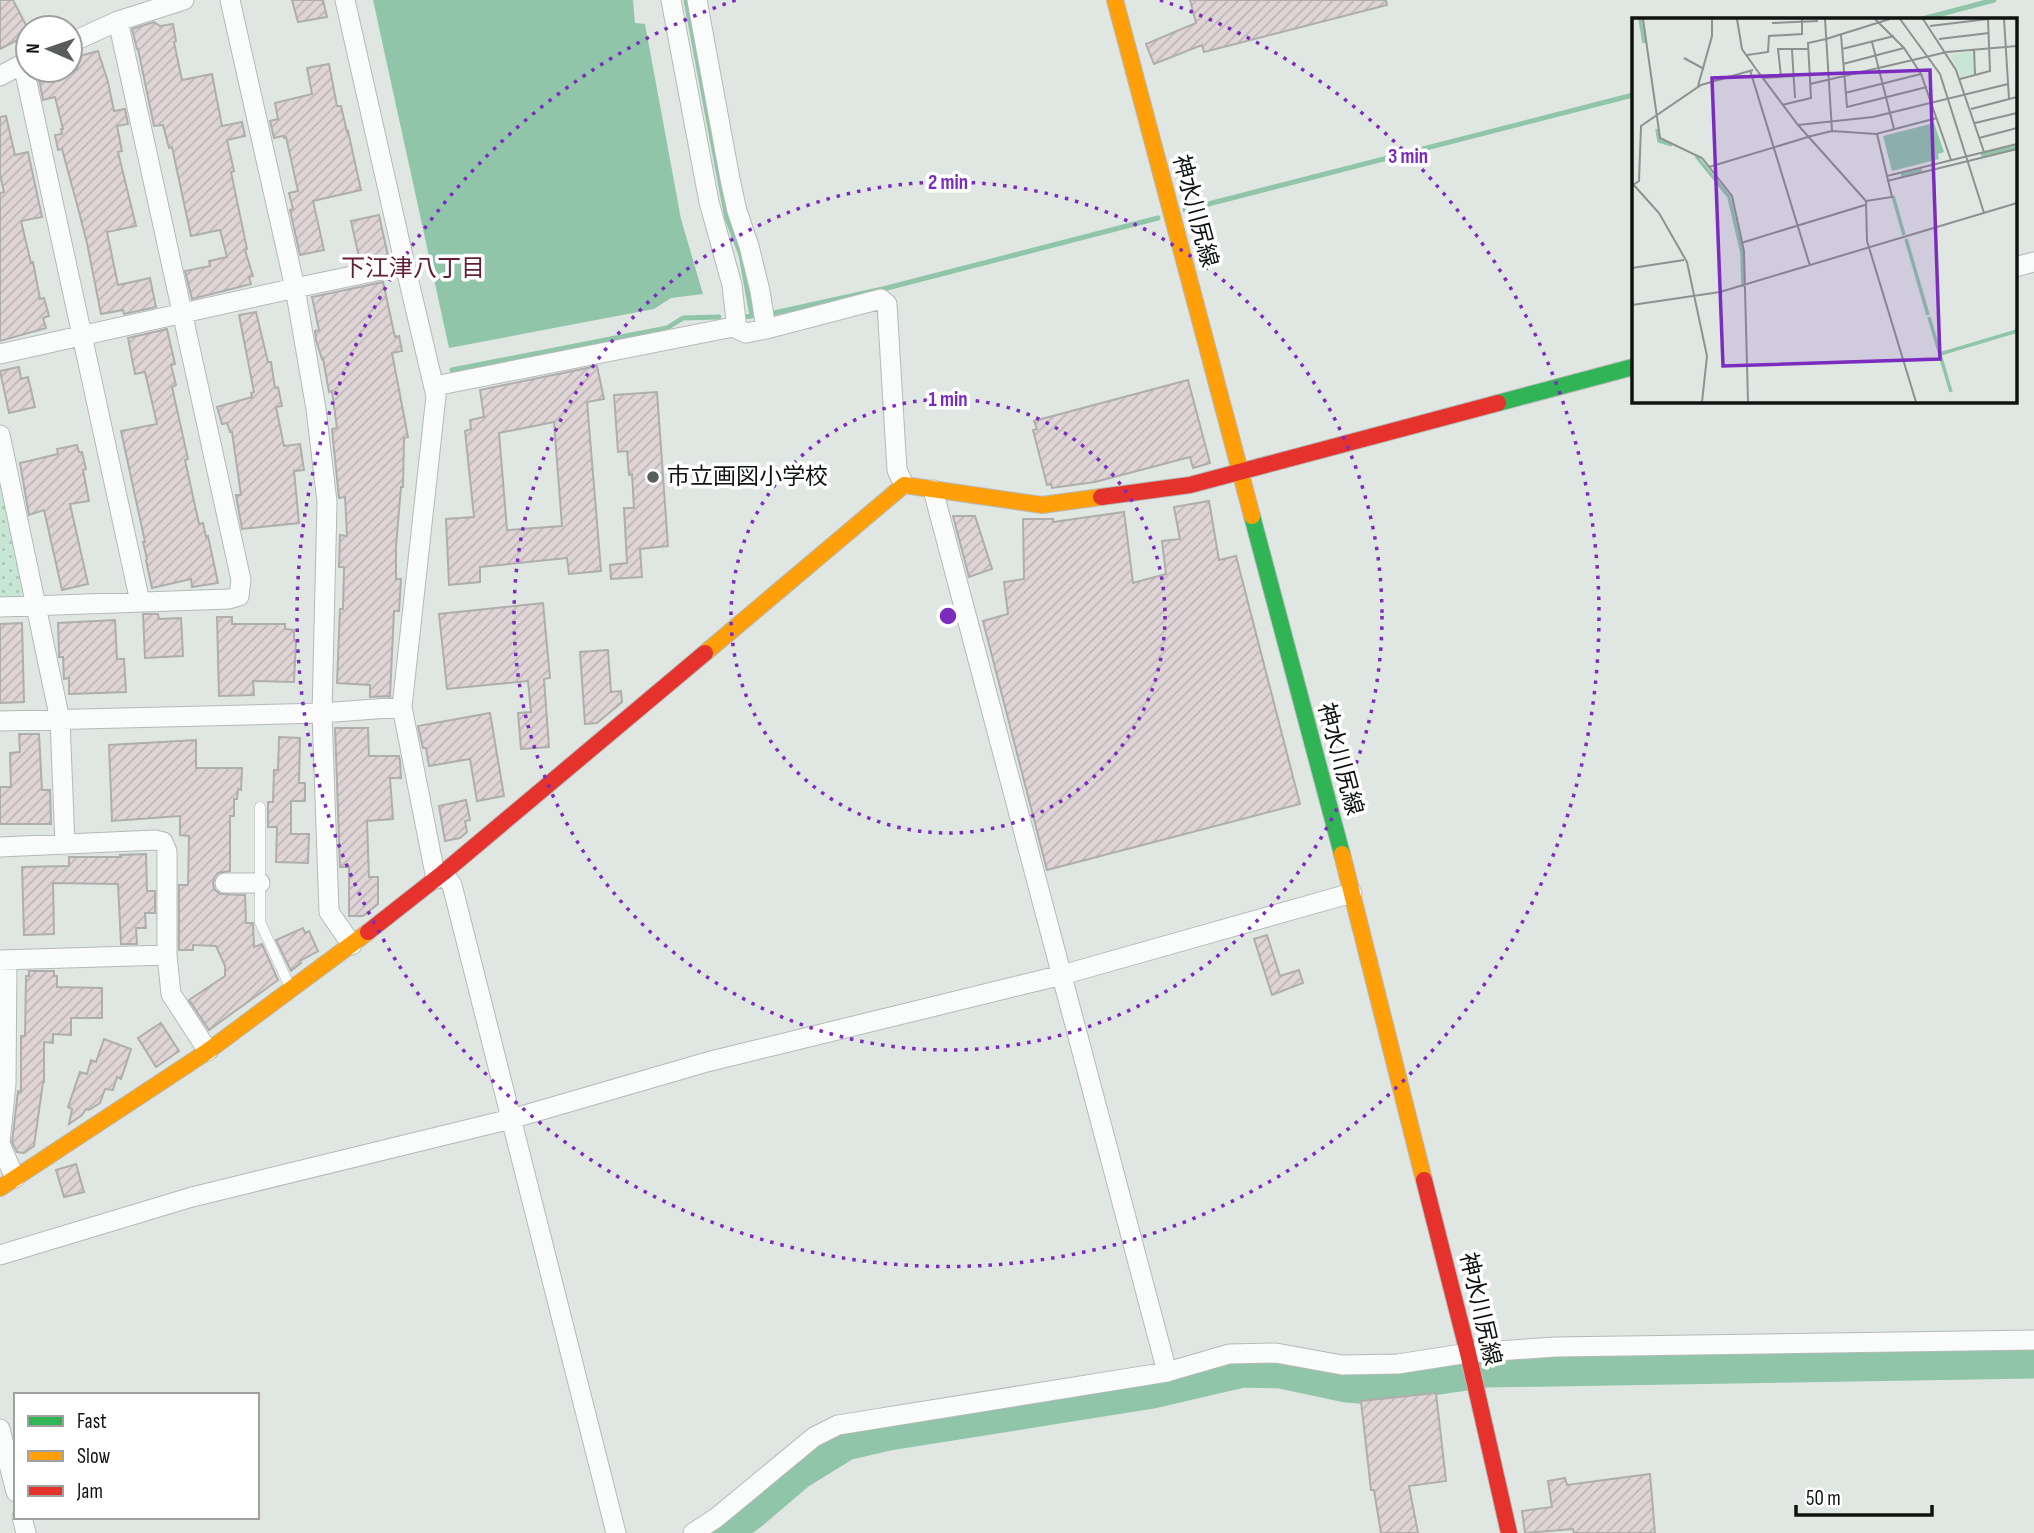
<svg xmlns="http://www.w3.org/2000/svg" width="2034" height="1533" font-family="'Sofia Sans Condensed','Noto Sans JP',sans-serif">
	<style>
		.grass { fill: url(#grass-dots) }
		.water { fill: #90c5aa }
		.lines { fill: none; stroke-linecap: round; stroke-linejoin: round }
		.stream { stroke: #90c5aa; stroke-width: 5 }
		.river { stroke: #90c5aa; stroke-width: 33 }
		.building { fill: url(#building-hatch); stroke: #aeaead; stroke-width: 2; fill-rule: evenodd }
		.lane-casing { stroke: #b5bab7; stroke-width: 11 }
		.street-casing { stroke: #b5bab7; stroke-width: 21 }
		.fast-casing { stroke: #b5bab7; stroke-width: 18 }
		.slow-casing { stroke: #b5bab7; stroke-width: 18 }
		.jam-casing { stroke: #b5bab7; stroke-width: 18 }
		.lane { stroke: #fafbfb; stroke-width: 10 }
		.street { stroke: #fafbfb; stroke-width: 19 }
		.fast { stroke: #30b455; stroke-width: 16 }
		.slow { stroke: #ff9f0a; stroke-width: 16 }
		.jam { stroke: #e5322d; stroke-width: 16 }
		.ring { fill: none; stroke: #7b2cbf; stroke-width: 3.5; stroke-dasharray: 3.5 7 }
		.poi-dot { fill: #585d5a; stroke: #fff; stroke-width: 2.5 }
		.labels { text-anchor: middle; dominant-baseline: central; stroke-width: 7; stroke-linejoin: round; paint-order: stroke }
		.street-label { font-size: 23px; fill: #0e1310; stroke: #fff }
		.poi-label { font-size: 23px; fill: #0e1310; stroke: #fff; text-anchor: start }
		.neighbourhood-label { font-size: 24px; fill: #611e36; stroke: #fff }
		.inset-river { fill: none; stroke: #90c5aa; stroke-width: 3.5 }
		.inset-road { fill: none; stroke: #8c928f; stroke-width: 2 }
		.view { fill: #7b2cbf; fill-opacity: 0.15; stroke: #7b2cbf; stroke-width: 3.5 }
		.inset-edge { fill: none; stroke: #0e1310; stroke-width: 3.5 }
		.centre { fill: #7b2cbf; stroke: #fff; stroke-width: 3.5 }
		.ring-label { font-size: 21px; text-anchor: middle; font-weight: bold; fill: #7b2cbf; stroke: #fff; stroke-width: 7; stroke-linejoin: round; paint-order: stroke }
	</style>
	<defs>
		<pattern id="grass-dots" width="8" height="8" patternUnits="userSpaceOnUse" patternTransform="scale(1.75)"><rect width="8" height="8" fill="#c7e6d5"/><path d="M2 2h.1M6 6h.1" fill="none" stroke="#aac4b6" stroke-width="1.8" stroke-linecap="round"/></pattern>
		<pattern id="building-hatch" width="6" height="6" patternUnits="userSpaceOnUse" patternTransform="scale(1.75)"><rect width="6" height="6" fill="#dfd4d6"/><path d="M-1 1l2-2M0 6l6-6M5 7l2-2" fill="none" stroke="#beb5b7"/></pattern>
	</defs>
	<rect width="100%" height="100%" fill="#e0e7e3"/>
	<!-- grass -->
	<path class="grass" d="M0,475L25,588C21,600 11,598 0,598Z"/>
	<!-- water -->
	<path class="water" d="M373,0H633L635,23L645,24L681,219L703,294L671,298L654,309L449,348Z"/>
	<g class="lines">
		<!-- stream -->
		<path class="stream" d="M686,0L721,187L727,218L741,255L752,316L743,317
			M1922,19L1994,0
			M1185,210L1633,95
			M774,313L887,288L1158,218
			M452,370L667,328L683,318L719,317"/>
		<!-- river -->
		<path class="river" d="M725,1533L752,1513L799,1473L846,1444L889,1434L1153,1392L1243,1371L1281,1372L1347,1386L1372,1388L1487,1371L2034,1362"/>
	</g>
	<!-- building -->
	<path class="building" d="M0,0H13L28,29L23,31L25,36L0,49Z
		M292,0H323L327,17L298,22Z
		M1190,0H1386L1387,5L1204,52L1202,45L1154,64L1146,44L1196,23Z
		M154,22L160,26L173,24L176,41L174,42L182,80L212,74L222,126L242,122L245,136L227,140L234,171L231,172L247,249L245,250L253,276L249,277L251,284L192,299L185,271L210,266L209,261L227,257L220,230L191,236L172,147L169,148L163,125L154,126L138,49H137L132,29Z
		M98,51L108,82L114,111L125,109L128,124L117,126L122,151L118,152L136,226L107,232L118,285L150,278L156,307L124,314L123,310L101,314L87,243L78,208L62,149L58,150L55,135L62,134L61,129H63L55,97L43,100L38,74L56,70H77L73,58Z
		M329,64L337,106H341L347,132L348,131L361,190L313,201L324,250L300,255L290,210L293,209L289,193L298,191L286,137L284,138L283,136L274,138L270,121L278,119L275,103L312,94L307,68Z
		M6,116L15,155L28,152L42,217L21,221L31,263L33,262L40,299L44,298L49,316L43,318L46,328L0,341V193L4,192L0,175V117Z
		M379,215L388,256L360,262L351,221Z
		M383,282L395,337L399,336L402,351L392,353L408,437L404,438L403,487H401L396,546V579H401L399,611H394L390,696L370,697V685L337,683L340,609H343L344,567H339L340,535L347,536L345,497L339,498L332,429L337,428L332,391L329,392L323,358L322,359L316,340L315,331L319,330L312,297Z
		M256,312L268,362H271L275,388L278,387L282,406L276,407L284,446L300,444L304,470L294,471L299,523L242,529L236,495H241L232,432H230L227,423L222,424L217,407L252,397L251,393L254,392L239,315Z
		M167,329L175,364L171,365L176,385L172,387L188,459L185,460L199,524L203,523L206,537L208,536L218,583L192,587L191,579L152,588L146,560L147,559L143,542H145L121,431L157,424L145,372L135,374L128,338Z
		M597,366L604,399L587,402L601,571L569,574L567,558L480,567V582L449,585L446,519L474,517L465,431L471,429L470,420L484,417L480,390ZM554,422L562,526L507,530L499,433Z
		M19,367L21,379L28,377L35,407L9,413L0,371Z
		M1188,380L1210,463L1193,468L1190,457L1095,482L1052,488L1051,484L1047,485L1033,430L1037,429L1034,421Z
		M657,392L668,546L640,549L642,577L611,579L610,565L627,563L624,508H634L632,474L629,475L627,451L618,452L614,395Z
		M77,445L79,452H82L86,469L83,470L89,501L70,504L88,584L62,590L44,510L29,515L20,463L58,454L57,449Z
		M1209,501L1219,560L1236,556L1300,804L1047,870L983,621L1008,614L1004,582L1024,579L1023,519H1053V522L1124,512L1133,583L1166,574L1162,541L1180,539L1174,507Z
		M953,516H975L992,569L969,577Z
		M543,603L550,678L544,679L549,747L521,749L518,713L531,712L528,681L447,689L439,614Z
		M143,614H158L159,619L181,618L183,656L145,658Z
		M217,617H232V624H285V629L294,630V640H296L294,682L253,681L254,695L219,696Z
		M115,620L117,659H124L126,692L69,694V678L64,679L63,657H59V654L58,623Z
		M22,623L24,702L0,703V624Z
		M608,650L611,692L621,691L622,702L597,723L585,724L580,652Z
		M490,713L504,796L477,801L470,759L429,766L426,748H423L418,726Z
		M335,728H368L369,756H399L400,761L401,778H390L393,819L367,821L369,877H378V904L363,916H349V867H340Z
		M19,734H39L42,790H50L51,824H0V787H11L10,753L20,752Z
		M279,737L300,738L299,783H305V801H291V834H309L308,863L276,862L277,827H268V802H273L274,770H278Z
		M196,740V768H242L241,790L238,789L237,799H234V816H230V871L218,873L214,878L213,884L215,890L220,894L245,895L246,923H253L254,947L262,944L278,980L209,1030L189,1000L225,976V966L216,946L193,945V950H179V885H188L189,836L180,835V816L112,821L109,745Z
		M466,800L470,820L465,821L467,832L460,838L445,841L439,806Z
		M146,854L147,891H155V913H145L146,928H136L137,944H121L118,884L53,883L54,934L24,935L22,867L69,866V857H121L120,855Z
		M303,928L305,933L309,931L318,951L300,961L301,963L291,971L276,940Z
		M1267,935L1280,976L1299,970L1303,983L1272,995L1254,939Z
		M29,971H54V976H57V987L102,988V1018H71V1035L53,1034V1043L44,1042V1082H43L34,1146L24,1153L17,1152L12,1142L18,1091L21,1092V1036H25L26,976H29Z
		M161,1023L179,1051L156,1067L138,1038Z
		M104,1039L131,1049L121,1079L117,1077L113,1090L105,1089L100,1103L89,1110L86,1109L82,1115L69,1124L72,1109L68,1107L80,1072L87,1074L91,1060L96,1062Z
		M76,1164L84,1192L64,1197L56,1170Z
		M1436,1393L1446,1481L1409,1486L1418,1533H1381L1374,1490H1371L1361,1401Z
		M1650,1474L1655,1533H1574L1573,1529L1525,1533L1522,1511L1552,1507L1548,1481L1565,1478L1567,1485Z"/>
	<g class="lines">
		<!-- lane casing -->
		<g class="lane-casing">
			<path id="lane" d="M260,807V922L290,987"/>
		</g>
		<!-- street casing -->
		<g class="street-casing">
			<path id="street" d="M230,0L295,288L316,409L327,502L322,713L329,912L352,945
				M345,0L405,265L436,396L402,707L436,879
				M671,0L709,202L732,285L736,321L733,327
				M697,0L730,179L737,211L749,246L760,291L766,329
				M70,43L118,21L184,0
				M23,64L140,602
				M0,76L28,61
				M2015,267L2034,262
				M0,354L295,288L405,265
				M435,386L733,327L746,333L766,329L881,299L887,304L897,470L904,485
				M0,435L60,720L65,845
				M933,490L1167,1372
				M0,607L229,599L239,596L241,580L118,21
				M0,721L322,713L402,707
				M0,847L155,840L163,842L167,851V955L171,994L208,1051
				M443,873L452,885L616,1533
				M225,883H260
				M0,960L167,955
				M0,1142L6,1084L7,960
				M0,1144L15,1178
				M0,1255L192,1197L511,1119L707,1062L1062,975L1352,893
				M0,1429L16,1492
				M22,1517L26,1533
				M693,1533L716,1518L814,1437L838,1425L1167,1372L1229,1354L1276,1353L1342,1365L1398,1364L1468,1353L1555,1347L2034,1340"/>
		</g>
		<!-- fast casing -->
		<g class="fast-casing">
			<path id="fast" d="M1498,403L1633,367
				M1252,516L1342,854"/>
		</g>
		<!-- slow casing -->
		<g class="slow-casing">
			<path id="slow" d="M1115,0L1252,516
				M705,653L904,485L1042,505L1101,497
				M1342,854L1424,1180
				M0,1188L208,1051L368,932"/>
		</g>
		<!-- jam casing -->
		<g class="jam-casing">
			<path id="jam" d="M1101,497L1190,485L1498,403
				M368,932L443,873L705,653
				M1424,1180L1468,1353L1509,1533"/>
		</g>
		<!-- lane -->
		<use href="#lane" class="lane"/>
		<!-- street -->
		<use href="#street" class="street"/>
		<!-- fast -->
		<use href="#fast" class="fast"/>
		<!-- slow -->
		<use href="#slow" class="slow"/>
		<!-- jam -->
		<use href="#jam" class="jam"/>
	</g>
	<!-- distance rings -->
	<g class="ring">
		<circle cx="948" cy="616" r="217"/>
		<circle cx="948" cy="616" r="434"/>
		<path d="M1160 0A651 651 0 1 1 736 0"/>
	</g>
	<!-- markers -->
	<circle class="poi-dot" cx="653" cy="477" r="7"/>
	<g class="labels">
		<!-- street labels -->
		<g class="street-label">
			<text transform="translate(1195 211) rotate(75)">神水川尻線</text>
			<text transform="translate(1340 759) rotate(75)">神水川尻線</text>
			<text transform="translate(1480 1309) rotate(77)">神水川尻線</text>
		</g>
		<!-- poi labels -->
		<g class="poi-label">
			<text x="667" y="477">市立画図小学校</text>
		</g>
		<!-- neighbourhood labels -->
		<g class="neighbourhood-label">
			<text x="413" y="268">下江津八丁目</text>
		</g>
	</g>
	<!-- overview -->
	<g transform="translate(1632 18)">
		<rect width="385" height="385" fill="#e0e7e3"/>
		<path d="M340,33L342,55L329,59L318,37Z" fill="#c7e6d5"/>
		<path d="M302,105L312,134L306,136L307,141L260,153L251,118Z" fill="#90c5aa"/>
		<path class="inset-river" d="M8,1L12,25M25,111L27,123L40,127M349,137L385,129M64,138L97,179L110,235L111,269M269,157L290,152M261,178L272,217M274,221L296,297M297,299L319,374M308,336L385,313"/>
		<path class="inset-road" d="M11,1L28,120L70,140L100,178L112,233L116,384M105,1L110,31L124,51L166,107L234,183L235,223L284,384M193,1L200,113M243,1L272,30L289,56L319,142M268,1L308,56L352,195M291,1L324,52L352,134M372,1L377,81M140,5L186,3M298,8L356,1M209,17L215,89L295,69M194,21L258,1M307,21L357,15M240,24L262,111M210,31L262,18M342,31L343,57M160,32L163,80M115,37L136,34L137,18L170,16V1M52,40L72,51M211,46L272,30M118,52L178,248M149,58L146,31H176M131,60L162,58M328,61L358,53L356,1M178,66L315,34L385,28M66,68L80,18V1M213,75L289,56M150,87L179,80L176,25L194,21M339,91L385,79M343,105L385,95M166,107L241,99L376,66M175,119L200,113L244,116L305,100M347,120L385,110M77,149L176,119M255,158L385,126M255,163L385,131M0,165L27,195L55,244L75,338L70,384M1,167L7,163L9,108L69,67L121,52M234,183L260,179L245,116M109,225L233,187M0,250L52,242M0,287L88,274L385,185"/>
		<path class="view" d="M298,52L308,341L91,348L80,60Z"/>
		<rect width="385" height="385" class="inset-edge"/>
	</g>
	<circle cx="948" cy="616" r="10" class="centre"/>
	<g class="ring-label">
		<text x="1408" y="163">3 min</text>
		<text x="948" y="189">2 min</text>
		<text x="948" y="406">1 min</text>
	</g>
	<!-- legend -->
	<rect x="14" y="1393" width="245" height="126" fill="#ffffff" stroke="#9fa19f" stroke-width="2"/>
	<rect x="28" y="1416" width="35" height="10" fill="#30b455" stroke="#9fa19f" stroke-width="2"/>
	<text x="77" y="1428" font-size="21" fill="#0e1310">Fast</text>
	<rect x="28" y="1451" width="35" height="10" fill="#ff9f0a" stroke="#9fa19f" stroke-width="2"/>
	<text x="77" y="1463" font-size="21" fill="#0e1310">Slow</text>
	<rect x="28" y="1486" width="35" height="10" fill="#e5322d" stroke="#9fa19f" stroke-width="2"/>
	<text x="77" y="1498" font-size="21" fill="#0e1310">Jam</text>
	<!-- north arrow -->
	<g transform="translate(49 49) rotate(272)"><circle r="33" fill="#ffffff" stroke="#9fa19f" stroke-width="2"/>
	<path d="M0-5L12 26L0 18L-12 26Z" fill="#585d5a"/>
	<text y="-10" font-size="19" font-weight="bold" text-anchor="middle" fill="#0e1310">N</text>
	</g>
	<!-- scale -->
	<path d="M1796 1505v10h136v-10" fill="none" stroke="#0e1310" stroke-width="3.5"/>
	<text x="1806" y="1505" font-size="21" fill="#0e1310" stroke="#ffffff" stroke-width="5" paint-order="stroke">50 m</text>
</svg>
